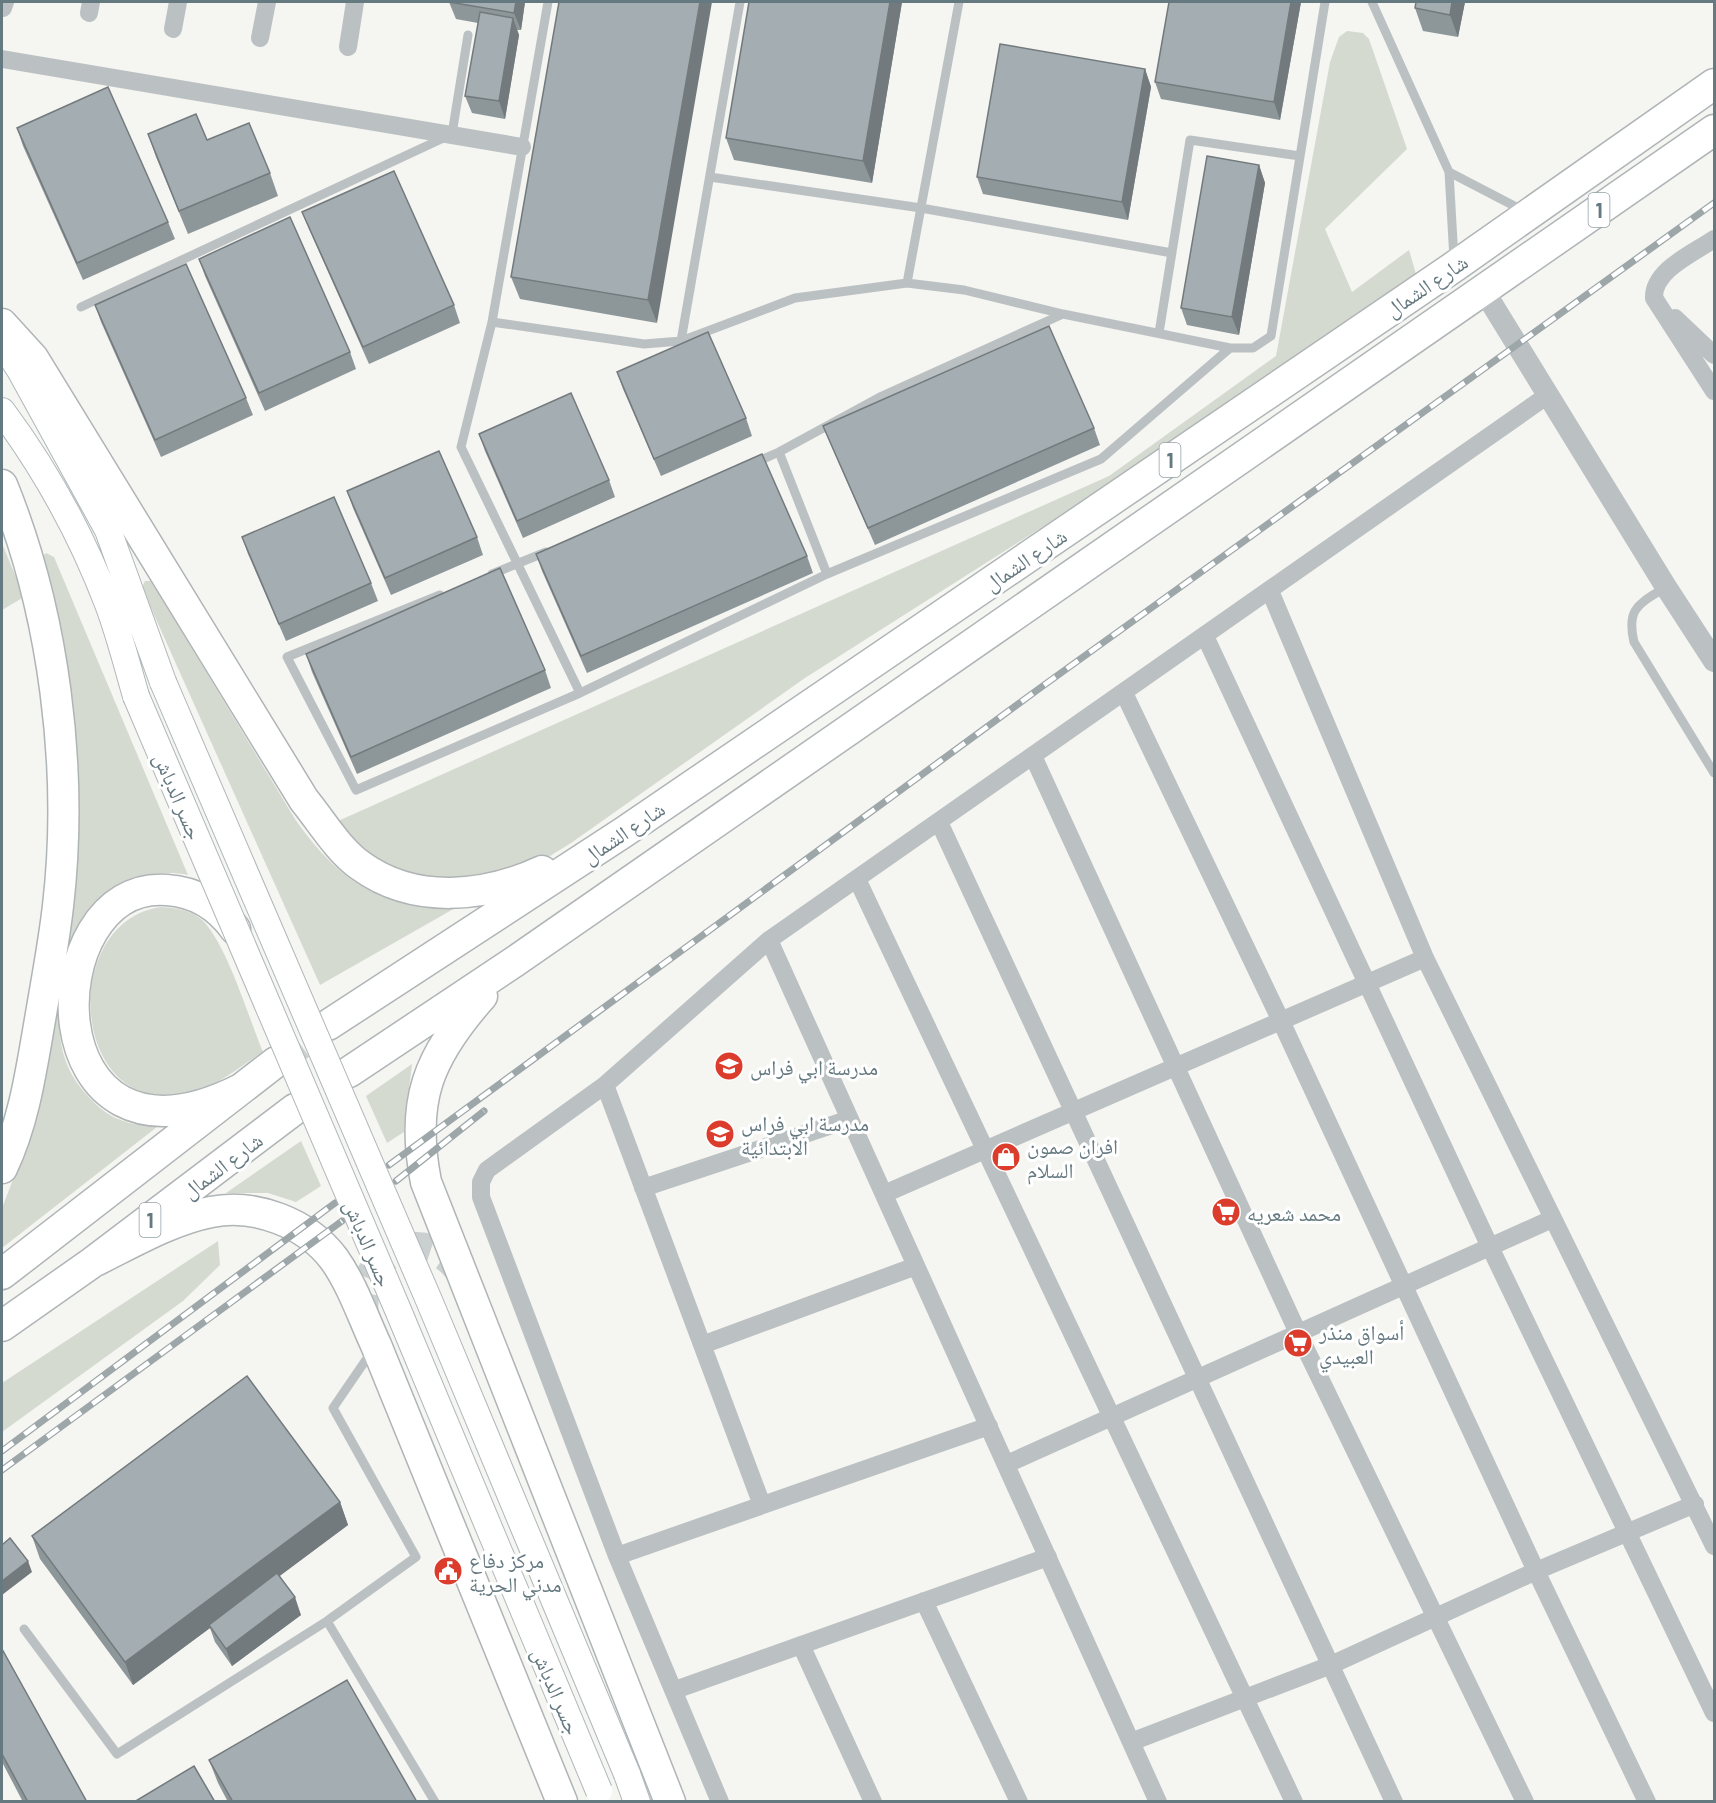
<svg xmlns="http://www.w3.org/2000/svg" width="1716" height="1803" font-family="Barlow,'Noto Naskh Arabic',sans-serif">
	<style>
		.green { fill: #d5dad1 }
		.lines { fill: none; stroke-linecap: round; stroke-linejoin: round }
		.trunk-tunnel { stroke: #cad0cf; stroke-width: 30; stroke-dasharray: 30 15; stroke-linecap: butt }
		.secondary-casing { stroke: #b0b7ba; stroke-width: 28 }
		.trunk-casing { stroke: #afb4b6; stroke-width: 33 }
		.service { stroke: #bbc1c3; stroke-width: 9 }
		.minor { stroke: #bbc1c3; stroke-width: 18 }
		.tertiary { stroke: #bbc1c3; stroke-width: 22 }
		.secondary { stroke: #fff; stroke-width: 26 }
		.trunk { stroke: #fff; stroke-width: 30 }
		.rail-casing { stroke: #9da6a9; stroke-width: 7 }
		.rail { stroke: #fff; stroke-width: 4.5; stroke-dasharray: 14; stroke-linecap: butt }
		.secondary-bridge-casing { stroke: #b0b7ba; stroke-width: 28; stroke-linecap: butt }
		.secondary-bridge { stroke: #fff; stroke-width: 26 }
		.wall { fill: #8d9699 }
		.shaded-wall { fill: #737a7d }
		.building { fill: #a4aeb2; stroke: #737a7d; stroke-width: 1.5 }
		.labels { text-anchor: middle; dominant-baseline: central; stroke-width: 6; stroke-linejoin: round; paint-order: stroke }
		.shield { fill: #fff; stroke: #93a1a7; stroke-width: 1.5 }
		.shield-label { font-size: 20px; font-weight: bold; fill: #657981 }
		.street-label { font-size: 21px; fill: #657981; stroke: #fff }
		.poi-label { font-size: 21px; fill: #657981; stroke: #fff; text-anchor: start }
	</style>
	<rect width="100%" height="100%" fill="#f5f5f1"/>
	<!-- green -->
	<path class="green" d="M1347,31L1363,33L1369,39L1407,149L1325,229L1352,292L1409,250L1416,274L1047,524L805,678L571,843L542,861L473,882L403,875L359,850L338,821L1109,476L1276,356L1330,62L1339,37Z
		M2,543L24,597L2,610Z
		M46,553L54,557L188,875C148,867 103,884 81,920C70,938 68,960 64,981C56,1024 56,1063 88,1096C97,1106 108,1116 121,1120C132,1125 145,1125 157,1127L2,1248V1208L34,1125L58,981L41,558Z
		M145,581H151L295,819C320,855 353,891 398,900C417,905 438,905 457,907L320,985L142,588Z
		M162,907C175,908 190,910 201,919C226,941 249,1019 263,1052C235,1070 204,1097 169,1097C66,1097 65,918 162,907Z
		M412,1064L404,1132L387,1143L366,1096Z
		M301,1141L321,1186L296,1202L268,1193H226Z
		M218,1241L220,1265L183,1301L2,1432V1383Z"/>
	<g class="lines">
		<!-- trunk-tunnel -->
		<path class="trunk-tunnel" d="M276,1062L328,1025
			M365,1323C351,1248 434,1219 465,1280"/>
		<!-- secondary casing -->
		<g class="secondary-casing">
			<path id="secondary" d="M2,342L20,370L108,530L163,682
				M2,411C45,469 82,536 108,604C119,633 127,665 136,696
				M627,1774L637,1802"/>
		</g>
		<!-- trunk casing -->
		<g class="trunk-casing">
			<path id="trunk" d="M2,324L33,358L304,800C322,822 338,850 361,866C415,905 486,897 542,871
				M2,485C54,612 74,769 58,906C54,942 47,978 41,1014C32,1065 25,1120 2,1168
				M235,929C218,905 196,892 167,890C34,879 30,1195 241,1089
				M482,996C428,1057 410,1101 426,1182L670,1802
				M328,1025L624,832L1455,266L1714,84
				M349,1072L514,962L1714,130
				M93,1262C130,1244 170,1220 211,1212C255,1203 307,1223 334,1259C352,1284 363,1317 376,1345L562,1802
				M2,1274L276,1062
				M2,1326L93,1262L295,1109"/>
		</g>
		<!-- service -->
		<path class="service" d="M548,2L492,322L461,447L580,693
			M1372,2L1449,172L1454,259
			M1449,172L1524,211
			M710,177L921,208L1172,253
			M907,283L959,2
			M81,307L452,134L468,35
			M1159,333L1190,140L1300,156
			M681,341L740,2
			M1230,348H1253L1271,336L1325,2
			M779,452L827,574
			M754,463L779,452L882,396L1063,314
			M492,574L546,552
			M1666,587C1639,604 1626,608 1634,642L1714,773
			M440,595L287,657L356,790L580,693L827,574L1101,459L1230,348L1063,314L964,290L907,283L795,298L681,341L644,344L492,322
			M327,1621L435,1802
			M24,1629L117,1754L327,1621L416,1557L333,1408L372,1351"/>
		<!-- minor -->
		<path class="minor" d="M3,8L5,2
			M89,13L91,2
			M173,29L178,2
			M260,38L267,2
			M348,47L355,2
			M2,59L522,147
			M1714,239C1694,253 1653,270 1654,298L1714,391
			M1675,318L1714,355
			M1270,591L1425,958L1714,1546
			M1205,636L1490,1247L1714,1713
			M1124,693L1281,1021L1536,1571L1647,1802
			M1033,756L1298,1333L1525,1802
			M939,822L1394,1802
			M857,879L1294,1802
			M769,940L1158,1802
			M605,1085L762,1505
			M643,1188L850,1119
			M884,1194L1425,958
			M702,1345L916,1266
			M1007,1464L1552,1219
			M617,1556L989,1426
			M924,1601L1019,1802
			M801,1645L873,1802
			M675,1690L1048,1557
			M1131,1742L1331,1665L1536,1571L1695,1504
			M720,1802L617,1556L481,1197V1182L487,1170L605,1085L769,940L1548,395"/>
		<!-- tertiary -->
		<path class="tertiary" d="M1484,291L1666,587L1714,661"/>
		<!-- secondary -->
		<use href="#secondary" class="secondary"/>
		<!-- trunk -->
		<use href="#trunk" class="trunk"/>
		<!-- rail casing -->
		<g class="rail-casing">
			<path id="rail" d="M389,1165L1040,688L1714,203
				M396,1181L484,1111
				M2,1451L335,1203
				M2,1470L342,1221"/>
		</g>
		<!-- rail -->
		<use href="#rail" class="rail"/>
		<!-- secondary-bridge casing -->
		<g class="secondary-bridge-casing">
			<path id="secondary-bridge" d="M163,682L428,1298L627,1774
				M136,696L398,1310L599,1791"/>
		</g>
		<!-- secondary-bridge -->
		<use href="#secondary-bridge" class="secondary-bridge"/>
	</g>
	<!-- wall -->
	<path class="wall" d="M449,2H525L521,30H517L519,35L505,119L472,113L465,96L478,23L456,19Z
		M559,2L657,323L520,299L511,277Z
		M902,2L872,183L734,160L726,138Z
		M1169,2H1301L1280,120L1161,99L1155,82Z
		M1465,2L1458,37L1423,31L1415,8Z
		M1145,69L1151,87L1128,220L983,194L977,177Z
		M17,128L168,222L175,239L83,280L23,146Z
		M148,134L207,140L270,173L278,196L188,234L156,157Z
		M1259,165L1265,183L1239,335L1187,325L1181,308Z
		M302,212L454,305L460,323L369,364L309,229Z
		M199,259L350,352L356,369L265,411L205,276Z
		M95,305L246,398L253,415L161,457L101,322Z
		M617,372L746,418L752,436L661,476L623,389Z
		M823,426L1094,428L1100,445L875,545L830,443Z
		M479,434L609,480L615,497L523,538L485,451Z
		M347,491L477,537L483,555L391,595L353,508Z
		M242,537L371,583L378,601L286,641L248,554Z
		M536,554L807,556L813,573L587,673L542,571Z
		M306,654L545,670L551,688L357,774L312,672Z
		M340,1502L348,1525L279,1576L301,1615L232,1666L215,1642L210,1628L133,1685L40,1559L32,1536Z
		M2,1649L87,1802H23L2,1762Z
		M209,1760L417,1802H228L218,1783Z"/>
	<!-- shaded-wall -->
	<path class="shaded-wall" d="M516,2H525L521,30L514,13Z
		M700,2H712L657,323L648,300Z
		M890,2H902L872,183L863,161Z
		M1291,2H1301L1280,120L1274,102Z
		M1452,2H1465L1458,37L1450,15Z
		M513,18L519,35L505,119L499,101Z
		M1145,69L1151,87L1128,220L1122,202Z
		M1259,165L1265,183L1239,335L1232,317Z
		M340,1502L348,1525L210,1628L209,1625L210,1628L133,1685L125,1662Z
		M28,1561L32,1572L2,1595V1581Z
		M295,1597L301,1615L232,1666L226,1649Z"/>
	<!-- building -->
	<path class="building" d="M449,2H516L514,13Z
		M559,2H700L648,300L511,277Z
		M749,2H890L863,161L726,138Z
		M1169,2H1291L1274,102L1155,82Z
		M1416,2H1452L1450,15L1415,8Z
		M480,12L513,18L499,101L465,96Z
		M1000,44L1145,69L1122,202L977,177Z
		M108,87L168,222L77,263L17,128Z
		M196,114L207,140L249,123L270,173L179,211L148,134Z
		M1207,156L1259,165L1232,317L1181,308Z
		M394,171L454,305L363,347L302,212Z
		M290,217L350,352L259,393L199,259Z
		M186,264L246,398L155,440L95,305Z
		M1049,326L1094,428L868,528L823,426Z
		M708,332L746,418L654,459L617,372Z
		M571,393L609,480L517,521L479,434Z
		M439,451L477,537L385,578L347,491Z
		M762,454L807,556L581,656L536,554Z
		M334,497L371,583L279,624L242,537Z
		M500,568L545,670L351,757L306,654Z
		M247,1376L340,1502L125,1662L32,1536Z
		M10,1538L28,1561L2,1581V1545Z
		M277,1573L295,1597L226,1649L209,1625Z
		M2,1649L87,1802H28L2,1754Z
		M347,1680L417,1802H233L209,1760Z
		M194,1766L215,1802H134Z"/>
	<!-- icons -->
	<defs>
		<g id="school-disc" transform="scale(1.5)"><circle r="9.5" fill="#db3c2b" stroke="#fff"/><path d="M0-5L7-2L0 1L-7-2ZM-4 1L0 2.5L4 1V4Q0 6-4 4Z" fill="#fff"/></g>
		<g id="shop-disc" transform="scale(1.5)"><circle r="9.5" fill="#db3c2b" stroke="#fff"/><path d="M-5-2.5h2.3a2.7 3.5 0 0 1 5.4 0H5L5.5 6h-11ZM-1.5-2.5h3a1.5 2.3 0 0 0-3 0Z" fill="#fff"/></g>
		<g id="supermarket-disc" transform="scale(1.5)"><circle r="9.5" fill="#db3c2b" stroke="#fff"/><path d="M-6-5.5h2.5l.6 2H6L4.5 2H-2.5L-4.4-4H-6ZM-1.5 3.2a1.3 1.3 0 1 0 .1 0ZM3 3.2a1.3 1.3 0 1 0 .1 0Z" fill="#fff"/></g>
		<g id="civic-disc" transform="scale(1.5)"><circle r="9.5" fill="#db3c2b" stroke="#fff"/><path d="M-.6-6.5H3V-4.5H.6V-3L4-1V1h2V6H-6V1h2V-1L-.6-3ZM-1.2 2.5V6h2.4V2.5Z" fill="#fff"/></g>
	</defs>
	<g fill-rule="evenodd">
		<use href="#school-disc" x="729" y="1066"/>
		<use href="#school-disc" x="720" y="1134"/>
		<use href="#shop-disc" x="1006" y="1157"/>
		<use href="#supermarket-disc" x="1226" y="1212"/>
		<use href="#supermarket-disc" x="1298" y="1343"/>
		<use href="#civic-disc" x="448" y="1571"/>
	</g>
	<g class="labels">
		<!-- shield labels -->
		<g class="shield">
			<rect x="1588.5" y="193" width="21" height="34" rx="4.5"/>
			<rect x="1159.5" y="443" width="21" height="34" rx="4.5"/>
			<rect x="139.5" y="1203" width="21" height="34" rx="4.5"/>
		</g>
		<g class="shield-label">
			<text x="1599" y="210">1</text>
			<text x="1170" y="460">1</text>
			<text x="150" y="1220">1</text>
		</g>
		<!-- street labels -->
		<g class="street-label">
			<text transform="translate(1426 285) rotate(-34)">شارع الشمال</text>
			<text transform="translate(1025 559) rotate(-34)">شارع الشمال</text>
			<text transform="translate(179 796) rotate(67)">جسر الدباش</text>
			<text transform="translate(623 832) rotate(-34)">شارع الشمال</text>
			<text transform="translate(222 1165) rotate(-37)">شارع الشمال</text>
			<text transform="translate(369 1243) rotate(67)">جسر الدباش</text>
			<text transform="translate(557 1691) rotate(67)">جسر الدباش</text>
		</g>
		<!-- poi labels -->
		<g class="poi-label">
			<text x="750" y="1066">مدرسة ابي فراس</text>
			<text x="741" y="1122">مدرسة ابي فراس<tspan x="741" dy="24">الابتدائية</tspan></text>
			<text x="1027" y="1145">افران صمون<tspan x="1027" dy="24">السلام</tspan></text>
			<text x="1247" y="1212">محمد شعريه</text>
			<text x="1319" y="1331">أسواق منذر<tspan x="1319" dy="24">العبيدي</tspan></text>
			<text x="469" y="1559">مركز دفاع<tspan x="469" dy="24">مدني الحرية</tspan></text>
		</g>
	</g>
	<!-- border -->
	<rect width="1716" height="1803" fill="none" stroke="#657981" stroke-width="6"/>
</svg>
